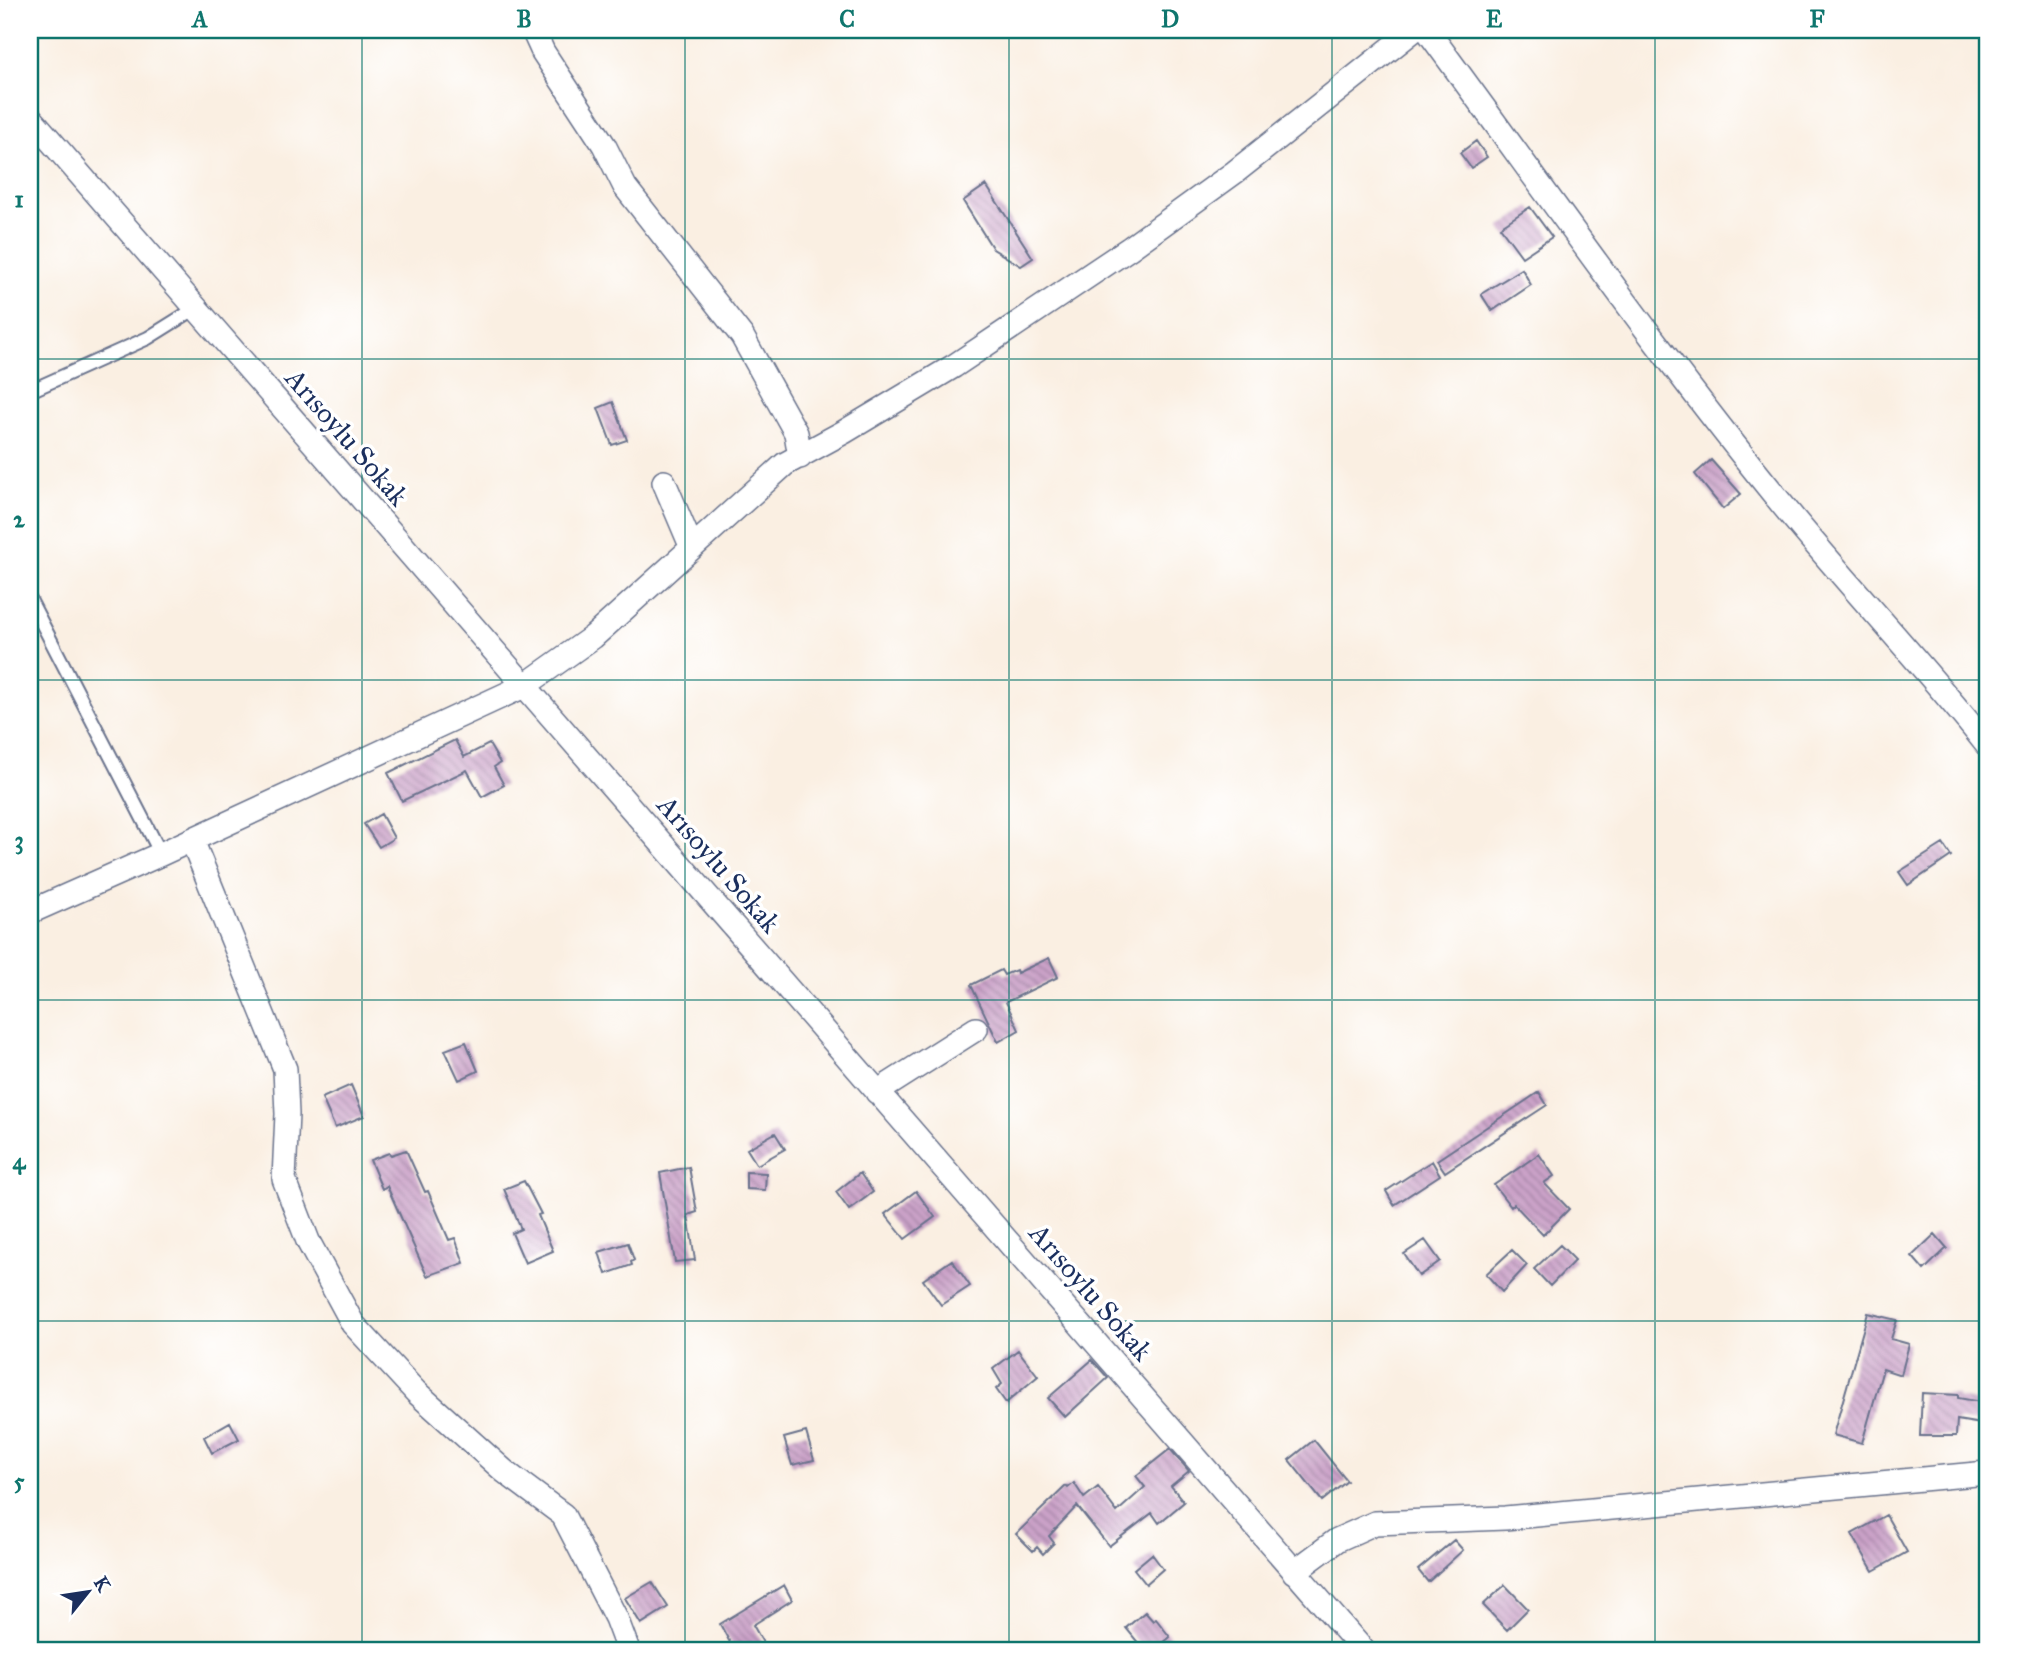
<svg xmlns="http://www.w3.org/2000/svg" width="2017" height="1680" font-family="'IM FELL Great Primer',serif">
	<style>
		.building { fill: url(#building-back-hatch) }
		.lines { fill: none; stroke-linecap: round; stroke-linejoin: round }
		.lane-casing { stroke: #69728c; stroke-width: 16 }
		.street-casing { stroke: #69728c; stroke-width: 26 }
		.lane { stroke: #fff; stroke-width: 12 }
		.street { stroke: #fff; stroke-width: 23 }
		.grid { fill: none; stroke: #0f766e; stroke-width: 2; stroke-opacity: 0.55 }
		.labels { text-anchor: middle; dominant-baseline: central; stroke-width: 7; stroke-linejoin: round; paint-order: stroke }
		.street-label { font-size: 28px; fill: #1b2f5e; stroke: #fff }
		.neatline { fill: none; stroke: #0f766e; stroke-width: 2.5 }
		.grid-label { font-size: 23px; text-anchor: middle; font-weight: bold; fill: #0f766e }
	</style>
	<defs>
		<pattern id="building-back-hatch" width="6" height="6" patternUnits="userSpaceOnUse" patternTransform="scale(1.75)"><rect width="6" height="6" fill="#cba2c8"/><path d="M-1 5l2 2M0 0l6 6M5-1l2 2" fill="none" stroke="#a484a6"/></pattern>
	</defs>
	<rect width="100%" height="100%" fill="#fff"/>
	<filter id="ink" filterUnits="userSpaceOnUse"><feTurbulence type="fractalNoise" baseFrequency=".0143" numOctaves="2"/><feDisplacementMap in="SourceGraphic" scale="14" xChannelSelector="R" yChannelSelector="G"/><feConvolveMatrix kernelMatrix="1 2 1 2 8 2 1 2 1" color-interpolation-filters="sRGB"/></filter>
	<filter id="wash" filterUnits="userSpaceOnUse"><feTurbulence type="fractalNoise" baseFrequency=".00686" numOctaves="4" result="noise"/><feDisplacementMap in="SourceGraphic" scale="28" xChannelSelector="R" yChannelSelector="G"/><feGaussianBlur stdDeviation="1.57" result="paint"/><feColorMatrix in="noise" values="0 0 0 0 0 0 0 0 0 0 0 0 0 0 0 0 0 1.4 0 .05"/><feComposite in="paint" operator="in"/></filter>
	<g filter="url(#wash)">
		<rect width="100%" height="100%" fill="#faefe2"/>
		<g id="blocks">
			<!-- building -->
			<path class="building" d="M1476,141L1487,157L1471,168L1460,153Z
				M986,185L1033,258L1021,266L993,249L963,201Z
				M1530,207L1552,237L1522,257L1500,227Z
				M1522,269L1531,285L1492,311L1481,294Z
				M613,402L627,440L612,445L598,408Z
				M1711,460L1741,494L1723,509L1695,474Z
				M455,740L464,757L489,744L500,763L494,767L504,785L482,797L467,770L402,801L388,773Z
				M381,814L394,838L379,847L364,824Z
				M1943,844L1951,856L1908,885L1899,872Z
				M1049,958L1058,977L1006,1002L1019,1030L998,1042L971,985L1001,970L1004,975L1016,970L1017,973Z
				M466,1042L478,1071L459,1080L445,1050Z
				M351,1085L364,1116L335,1128L322,1098Z
				M1539,1092L1547,1105L1445,1172L1437,1160Z
				M775,1133L785,1149L757,1165L747,1149Z
				M406,1150L425,1192L428,1191L449,1240L455,1238L464,1263L427,1276L387,1186L382,1189L370,1160L389,1153L391,1155Z
				M1539,1154L1554,1176L1544,1183L1569,1209L1543,1235L1514,1204L1511,1207L1494,1185Z
				M1432,1161L1440,1175L1394,1205L1386,1191Z
				M689,1167L697,1212L688,1215L695,1260L675,1262L660,1173Z
				M746,1172L766,1173L765,1190L746,1189Z
				M860,1173L873,1192L849,1210L836,1192Z
				M524,1181L541,1214L538,1215L553,1251L525,1263L512,1233L521,1229L504,1189Z
				M916,1191L935,1217L905,1239L885,1214Z
				M1935,1234L1947,1248L1924,1270L1912,1256Z
				M1425,1240L1440,1261L1419,1276L1404,1254Z
				M628,1243L634,1260L631,1262L632,1265L606,1274L599,1252Z
				M1560,1245L1575,1260L1550,1286L1534,1269Z
				M1512,1250L1527,1265L1502,1292L1486,1274Z
				M952,1260L970,1286L941,1305L923,1280Z
				M1868,1313L1897,1320L1891,1339L1909,1344L1901,1375L1883,1369L1862,1443L1833,1435Z
				M1018,1350L1038,1376L1006,1403L996,1389L1002,1384L993,1369Z
				M1092,1360L1108,1378L1065,1417L1048,1398Z
				M1922,1393L1958,1395V1398L1987,1403V1425L1957,1420L1956,1436H1920Z
				M230,1422L239,1439L212,1453L204,1437Z
				M806,1432L814,1460L792,1465L784,1438Z
				M1314,1440L1347,1481L1322,1501L1289,1460Z
				M1170,1449L1189,1471L1171,1486L1184,1502L1159,1523L1152,1513L1109,1546L1077,1506L1049,1536L1054,1543L1043,1554L1037,1547L1033,1551L1016,1534L1066,1486L1068,1488L1074,1483L1084,1498L1098,1487L1117,1512L1145,1487L1136,1476Z
				M1886,1515L1907,1552L1873,1571L1852,1534Z
				M1454,1540L1463,1550L1428,1582L1418,1570Z
				M1152,1554L1163,1569L1146,1584L1134,1569Z
				M652,1582L668,1607L641,1624L625,1598Z
				M784,1585L792,1600L753,1625L767,1650H734L720,1624Z
				M1505,1585L1528,1609L1507,1630L1483,1605Z
				M1145,1612L1153,1621L1156,1619L1170,1637L1155,1650H1144L1126,1628Z"/>
		</g>
	</g>
	<g filter="url(#ink)">
		<use href="#blocks" fill-opacity="0" stroke="#69728c" stroke-width="2"/>
		<g class="lines">
			<!-- lane casing -->
			<g class="lane-casing">
				<path id="lane" d="M30,391L148,338L196,308
					M30,600L161,854"/>
			</g>
			<!-- street casing -->
			<g class="street-casing">
				<path id="street" d="M533,30L543,52L604,145L625,187L742,336L796,433L800,457
					M1427,30C1548,194 1665,363 1795,520C1858,596 1926,668 1987,745
					M30,117L1363,1650
					M664,482L692,548
					M192,840L285,1069L287,1114L284,1179L308,1241L353,1324L416,1392L504,1471L563,1515L616,1618L628,1650
					M30,912L161,854L524,686L593,637L785,464L844,432L954,366L1130,248L1235,172L1414,30
					M877,1092L976,1029
					M1294,1572L1337,1540L1375,1523L1505,1518L1987,1473"/>
			</g>
			<!-- lane -->
			<use href="#lane" class="lane"/>
			<!-- street -->
			<use href="#street" class="street"/>
		</g>
	</g>
	<!-- grid -->
	<path class="grid" d="M362,30V1650M685,30V1650M1009,30V1650M1332,30V1650M1655,30V1650M30,359H1987M30,680H1987M30,1000H1987M30,1321H1987"/>
	<g class="labels">
		<!-- street labels -->
		<g class="street-label">
			<text transform="translate(347 437) rotate(49)">Arısoylu Sokak</text>
			<text transform="translate(719 864) rotate(49)">Arısoylu Sokak</text>
			<text transform="translate(1091 1292) rotate(49)">Arısoylu Sokak</text>
		</g>
	</g>
	<!-- margin -->
	<rect width="2017" height="1680" fill="none" stroke="#fff" stroke-width="77"/>
	<!-- north arrow -->
	<g transform="translate(88 1592) rotate(60)" stroke="#ffffff" stroke-width="5" paint-order="stroke">
	<path d="M0-5L12 26L0 18L-12 26Z" fill="#1b2f5e"/>
	<text y="-10" font-size="19" font-weight="bold" text-anchor="middle" fill="#1b2f5e">K</text>
	</g>
	<rect x="38" y="38" width="1941" height="1604" class="neatline"/>
	<g class="grid-label">
		<text x="200" y="27">A</text>
		<text x="524" y="27">B</text>
		<text x="847" y="27">C</text>
		<text x="1170" y="27">D</text>
		<text x="1494" y="27">E</text>
		<text x="1817" y="27">F</text>
		<text x="19" y="207">1</text>
		<text x="19" y="527">2</text>
		<text x="19" y="848">3</text>
		<text x="19" y="1169">4</text>
		<text x="19" y="1489">5</text>
	</g>
</svg>
